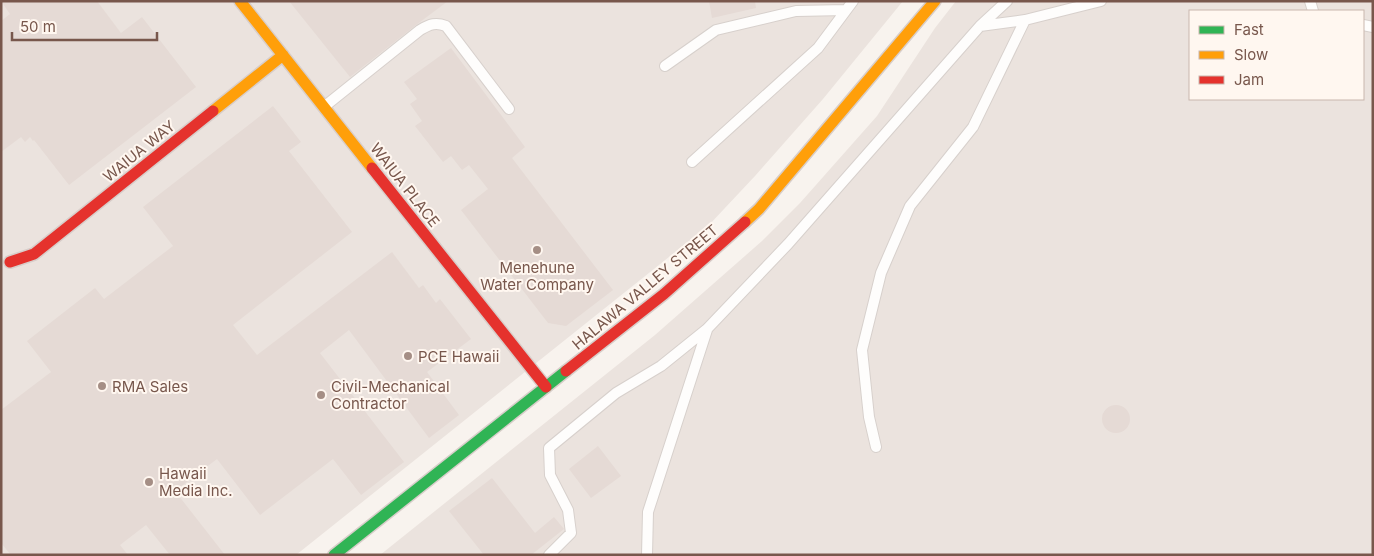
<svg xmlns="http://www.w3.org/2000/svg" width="1374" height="556" font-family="Inter,sans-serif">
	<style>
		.industrial { fill: #ebe3de; fill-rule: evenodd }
		.building { fill: #e5dad5 }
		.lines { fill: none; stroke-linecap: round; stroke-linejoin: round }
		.lane-casing { stroke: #d7d0cc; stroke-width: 12 }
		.fast-casing { stroke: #d8ceca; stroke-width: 14 }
		.slow-casing { stroke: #d8ceca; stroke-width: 14 }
		.jam-casing { stroke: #d8ceca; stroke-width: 14 }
		.lane { stroke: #fefdfc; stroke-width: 10 }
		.fast { stroke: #30b455; stroke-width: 11 }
		.slow { stroke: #ff9f0a; stroke-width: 11 }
		.jam { stroke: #e5322d; stroke-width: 11 }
		.poi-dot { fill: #a58e85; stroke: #fff7f0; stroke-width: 2 }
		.labels { text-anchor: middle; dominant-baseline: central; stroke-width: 4; stroke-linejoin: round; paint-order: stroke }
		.street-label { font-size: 15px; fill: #78574c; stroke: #fff7f0 }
		.poi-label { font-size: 15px; fill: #78574c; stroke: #fff7f0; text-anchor: start }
	</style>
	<rect width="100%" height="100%" fill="#f8f3ee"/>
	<!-- industrial -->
	<path class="industrial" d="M1,1H903L823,99L755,176L709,225L296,555H1Z
		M956,1H1373V555H380L655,335L762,241L800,203L877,116L935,28ZM1190,11H1363V99H1190Z"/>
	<!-- building -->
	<path class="building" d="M1,1H97L121,33L142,17L196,87L69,185L34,140L33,141L30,137L25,142L21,137L1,152V21L10,14Z
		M289,1H448L416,25L350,77Z
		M709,1H755L756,8L712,18Z
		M451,48L525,147L512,158L613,290L566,326L548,323L461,210L488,189L469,165L462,170L451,156L443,162L415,126L422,121L410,104L417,99L404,82Z
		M273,106L301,142L289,151L352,232L233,325L257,355L392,252L419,288L423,285L436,303L440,299L471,339L427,372L459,415L429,438L349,330L320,353L404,462L361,495L333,459L260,515L217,459L175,491L225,555H170L146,525L120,545L128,555H11L1,543V410L51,372L27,341L95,288L104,299L173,246L143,207Z
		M1102 419a14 14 0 1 1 28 0a14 14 0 1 1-28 0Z
		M598,446L621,476L591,498L569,469Z
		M492,478L535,533L554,517L564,529L531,555H484L449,511Z"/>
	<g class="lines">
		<!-- lane casing -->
		<g class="lane-casing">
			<path id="lane" d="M1310,1L1313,11
				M1363,25L1373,27
				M980,26L1025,20L1101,1
				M665,66L716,30L796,11L846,10
				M325,106L420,30C430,24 436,22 446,26L509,109
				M692,162L818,48L853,1
				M876,447L869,417L862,350L881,273L910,206L973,127L1025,20
				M549,555L571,533L568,510L550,475L549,448L616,393L661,366L707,329L788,244L980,26L1007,1
				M647,555L648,512L707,330"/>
		</g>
		<!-- fast casing -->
		<g class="fast-casing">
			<path id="fast" d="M334,555L566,371"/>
		</g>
		<!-- slow casing -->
		<g class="slow-casing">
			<path id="slow" d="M240,1L372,168
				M213,111L283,55
				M745,222L759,209L935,1"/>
		</g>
		<!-- jam casing -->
		<g class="jam-casing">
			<path id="jam" d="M372,168L546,387
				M10,262L34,254L213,111
				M566,371L664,294L745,222"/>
		</g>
		<!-- lane -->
		<use href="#lane" class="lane"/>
		<!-- fast -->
		<use href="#fast" class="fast"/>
		<!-- slow -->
		<use href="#slow" class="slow"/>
		<!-- jam -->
		<use href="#jam" class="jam"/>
	</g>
	<!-- markers -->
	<g class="poi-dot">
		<circle cx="537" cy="250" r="5"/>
		<circle cx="408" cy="356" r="5"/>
		<circle cx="102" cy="386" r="5"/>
		<circle cx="321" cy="395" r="5"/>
		<circle cx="149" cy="482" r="5"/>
	</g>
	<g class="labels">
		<!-- street labels -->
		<g class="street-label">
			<text transform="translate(139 151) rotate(-39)">WAIUA WAY</text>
			<text transform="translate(405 185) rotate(52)">WAIUA PLACE</text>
			<text transform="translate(645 287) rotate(-40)">HALAWA VALLEY STREET</text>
		</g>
		<!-- poi labels -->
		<g class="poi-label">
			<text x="537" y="267" text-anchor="middle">Menehune<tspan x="537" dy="17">Water Company</tspan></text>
			<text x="418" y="356">PCE Hawaii</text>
			<text x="112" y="386">RMA Sales</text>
			<text x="331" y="386">Civil-Mechanical<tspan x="331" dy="17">Contractor</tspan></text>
			<text x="159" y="473">Hawaii<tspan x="159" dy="17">Media Inc.</tspan></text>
		</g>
	</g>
	<!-- border -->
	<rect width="1374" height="556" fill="none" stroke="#78574c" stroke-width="5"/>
	<!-- legend -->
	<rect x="1189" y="10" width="175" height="90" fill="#fff7f0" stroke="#c9b7ae"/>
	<rect x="1199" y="26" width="25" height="8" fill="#30b455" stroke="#c9b7ae"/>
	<text x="1234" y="35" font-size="15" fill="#78574c">Fast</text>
	<rect x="1199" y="51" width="25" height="8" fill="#ff9f0a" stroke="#c9b7ae"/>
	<text x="1234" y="60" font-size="15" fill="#78574c">Slow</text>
	<rect x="1199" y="76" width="25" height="8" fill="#e5322d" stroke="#c9b7ae"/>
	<text x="1234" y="85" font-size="15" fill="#78574c">Jam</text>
	<!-- scale -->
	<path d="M12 32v8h145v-8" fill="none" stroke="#78574c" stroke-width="2.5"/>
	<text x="20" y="32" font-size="15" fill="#78574c" stroke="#fff7f0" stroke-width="4" paint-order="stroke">50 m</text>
</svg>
